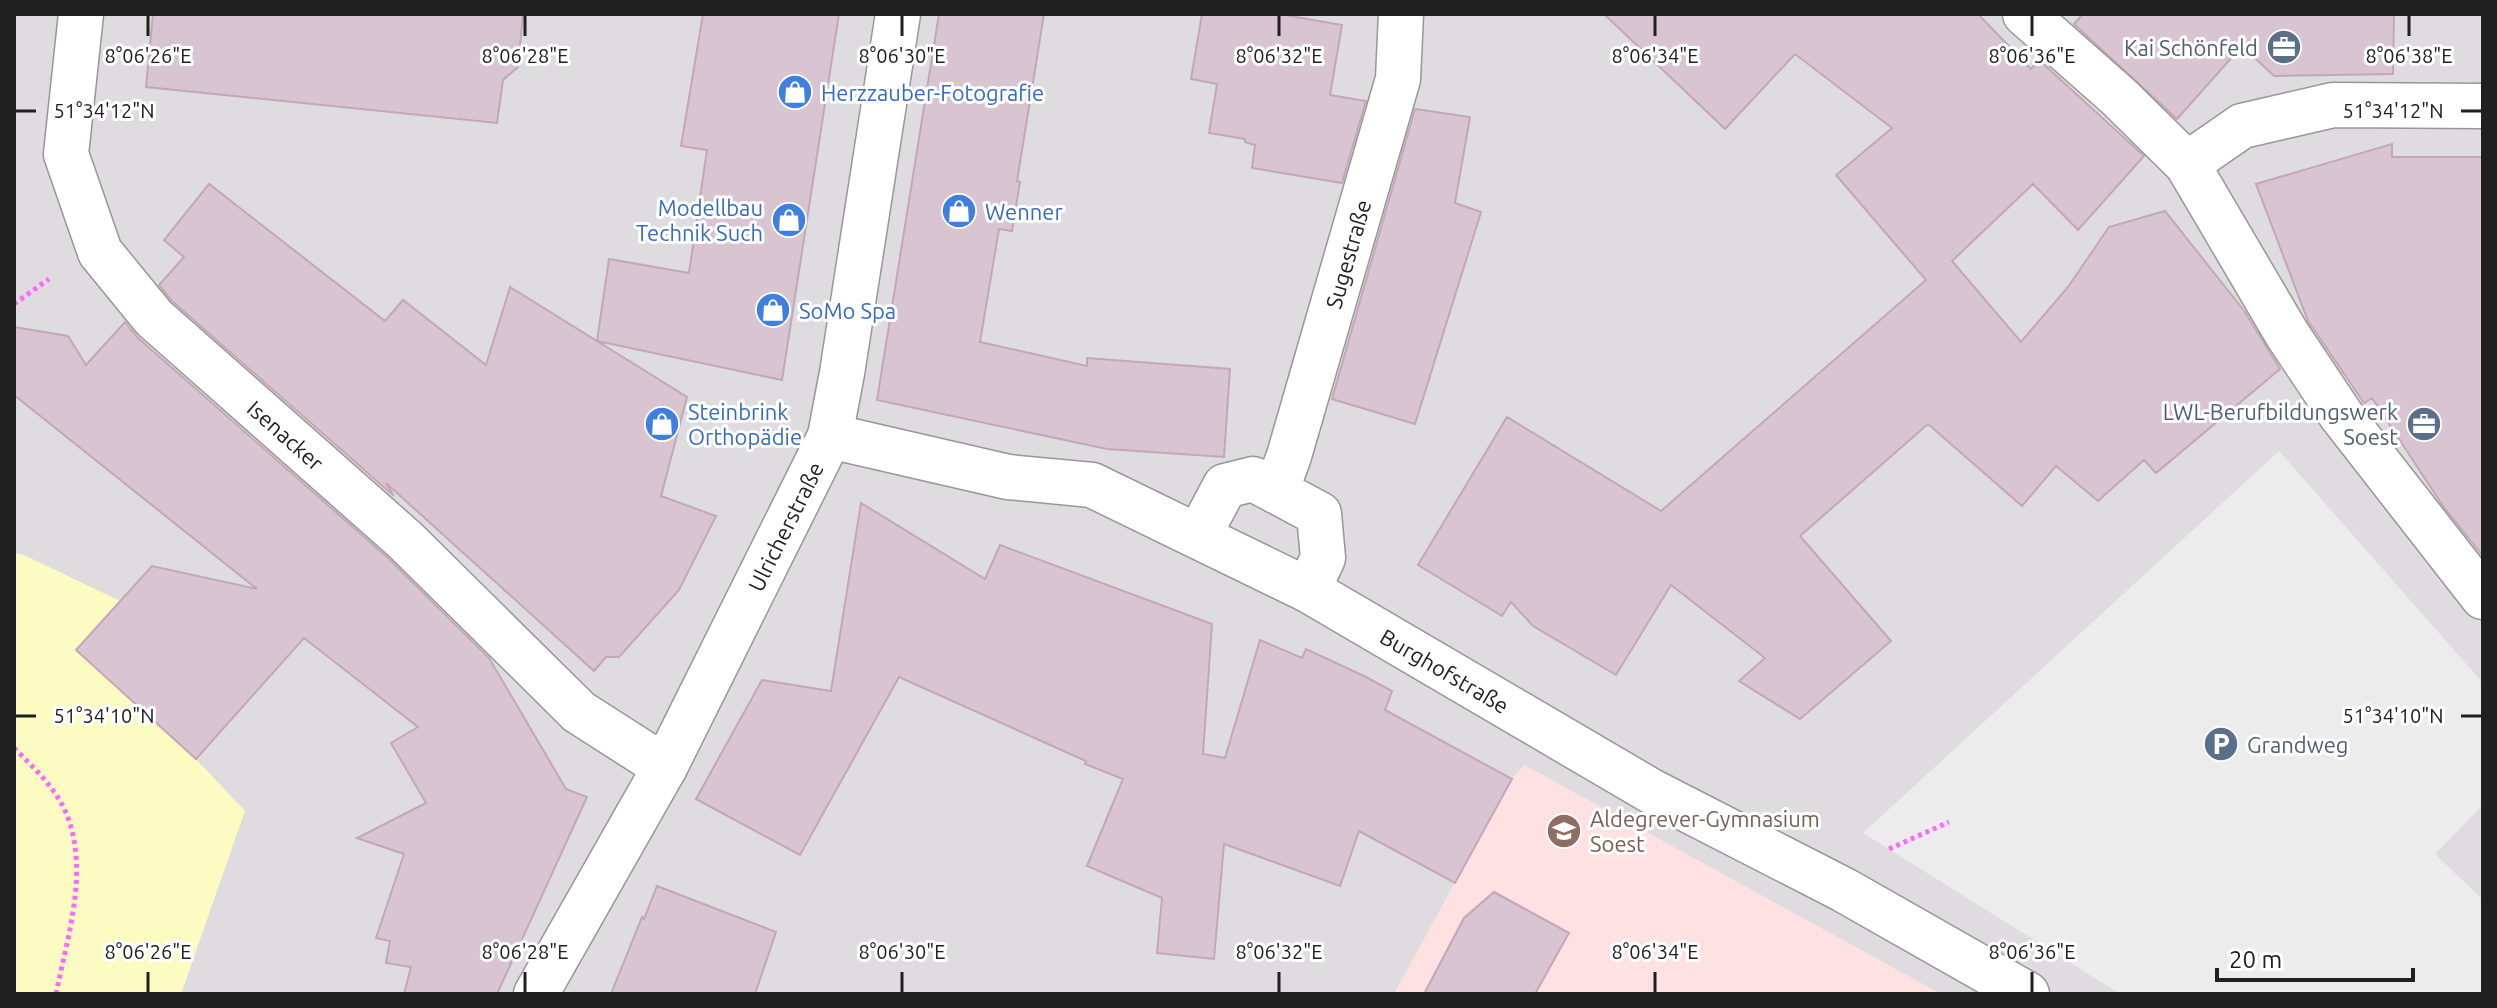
<svg xmlns="http://www.w3.org/2000/svg" width="2497" height="1008" font-family="Ubuntu,sans-serif">
	<style>
		.residential { fill: #dedcde }
		.education { fill: #ffe0e3 }
		.park { fill: #fcfbc1 }
		.parking { fill: #ececec }
		.building { fill: #d8c5d1; stroke: #c3a7b9; stroke-width: 2 }
		.lines { fill: none; stroke-linecap: round; stroke-linejoin: round }
		.street-casing { stroke: #979797; stroke-width: 47 }
		.path { stroke: #ff68fe; stroke-width: 5; stroke-dasharray: 4 4; stroke-linecap: butt }
		.street { stroke: #fff; stroke-width: 44 }
		.ticks { fill: none; stroke: #202020; stroke-width: 3 }
		.labels { text-anchor: middle; dominant-baseline: central; stroke-width: 6; stroke-linejoin: round; paint-order: stroke }
		.service-label { font-size: 22px; fill: #4e5e75; stroke: #fff; text-anchor: end }
		.shop-label { font-size: 22px; fill: #366cbe; stroke: #fff; text-anchor: start }
		.street-label { font-size: 22px; fill: #202020; stroke: #fff }
		.education-label { font-size: 22px; fill: #785e54; stroke: #fff; text-anchor: start }
		.ticks-label { font-size: 20px; text-anchor: middle; fill: #202020; stroke: #fff; stroke-width: 6; stroke-linejoin: round; paint-order: stroke }
	</style>
	<rect width="100%" height="100%" fill="#f1e5ea"/>
	<!-- residential -->
	<path class="residential" d="M14,14H2483V994H1941L1524,765L1512,779L1394,994H14Z"/>
	<!-- education -->
	<path class="education" d="M1524,765L1941,994H1394L1512,779Z"/>
	<!-- park -->
	<path class="park" d="M14,553L24,555L120,601L76,650L196,759L245,811L181,994H14Z"/>
	<!-- parking -->
	<path class="parking" d="M2279,451L2483,683V805L2435,854L2483,900V994H2120L1863,833Z"/>
	<!-- building -->
	<path class="building" d="M153,14H523L518,67L503,80L497,123L146,87Z
		M703,14H839L782,380L597,341L687,397L661,496L716,516L679,590L619,657H606L594,671L386,483L394,496L172,301L159,285L184,257L164,240L209,184L385,321L403,300L486,365L510,287L597,341L609,259L689,273L707,150L681,146Z
		M939,14H1044L1017,181L1020,182L1012,231L999,229L980,342L1087,366V358L1230,369L1224,457L1107,449L877,400Z
		M1202,14H1279L1342,25L1330,95L1366,101L1342,183L1252,168L1255,145L1245,142V139L1209,133L1217,84L1191,79Z
		M1604,14H1978L2031,69L2039,60L2144,156L2078,230L2033,184L1952,261L2021,342L2068,287L2109,227L2165,211L2245,312L2280,369L2156,473L2144,460L2098,501L2056,466L2022,506L1928,424L1800,536L1891,641L1800,719L1739,681L1765,658L1671,585L1616,675L1533,626L1511,602L1502,616L1418,565L1507,417L1661,511L1926,280L1836,175L1892,128L1795,54L1725,129Z
		M2083,14H2394L2393,74L2274,76L2242,46L2177,119L2074,24Z
		M1415,109L1470,117L1455,203L1481,212L1415,424L1332,399Z
		M2392,144V157H2483V556L2443,506L2372,398L2364,403L2308,321L2256,184Z
		M125,322L137,337L388,558L489,658L566,789L587,797L497,994H404L411,967L386,963L390,941L376,938L404,854L357,838L426,803L391,743L418,727L304,638L196,759L76,650L152,566L257,589L14,395V327L68,336L86,365Z
		M861,503L985,579L1000,545L1212,624L1203,754L1225,758L1260,640L1302,658L1306,649L1364,676L1392,691L1385,710L1512,779L1455,883L1359,831L1340,886L1224,844L1214,959L1157,953L1162,898L1087,866L1123,779L1085,764L1086,761L899,677L800,855L696,799L762,680L831,691Z
		M657,886L776,932L755,994H611L642,917L644,919Z
		M1494,892L1569,933L1535,994H1424L1464,918Z"/>
	<g class="lines">
		<!-- street casing -->
		<g class="street-casing">
			<g id="street">
				<path id="s1" d="M81,14L66,154L100,252L154,318L405,540L579,712L665,767"/>
				<path d="M2025,14L2119,97L2187,164L2287,334L2341,415L2483,597"/>
				<path d="M2187,164L2242,126L2333,105L2483,106"/>
				<path id="s2" d="M830,436L1008,477L1092,485L1308,590L1651,791L1844,890L2027,994"/>
				<path d="M1199,535L1225,486L1253,479L1276,491"/>
				<path id="s3" d="M1308,590L1323,558L1319,514L1276,491L1289,456L1398,79L1401,14"/>
				<path id="s4" d="M536,994L665,767L830,436L842,373L898,14"/>
			</g>
		</g>
		<!-- path -->
		<path class="path" d="M14,304L49,279
			M14,748C27,761 41,774 52,789C97,848 69,929 56,994
			M1889,849L1949,822"/>
		<!-- street -->
		<use href="#street" class="street"/>
	</g>
	<!-- ticks -->
	<path class="ticks" d="M148,16V36M525,16V36M902,16V36M1279,16V36M1655,16V36M2032,16V36M2409,16V36M16,111H36M2461,111H2481M16,716H36M2461,716H2481M148,972V992M525,972V992M902,972V992M1279,972V992M1655,972V992M2032,972V992"/>
	<!-- icons -->
	<defs>
		<g id="office-disc" transform="scale(1.8)"><circle r="9.5" fill="#5c6f8a" stroke="#fff"/><path d="M-6-3h4V-5.5h4V-3h4V5H-6ZM-1-4.5V-3h2v-1.5ZM-6 0V1H6V0Z" fill="#fff"/></g>
		<g id="shop-disc" transform="scale(1.8)"><circle r="9.5" fill="#3f7fe0" stroke="#fff"/><path d="M-5-2.5h2.3a2.7 3.5 0 0 1 5.4 0H5L5.5 6h-11ZM-1.5-2.5h3a1.5 2.3 0 0 0-3 0Z" fill="#fff"/></g>
		<g id="parking-disc" transform="scale(1.8)"><circle r="9.5" fill="#5c6f8a" stroke="#fff"/><path d="M-3.5-5.5H1a3.5 3.5 0 0 1 0 7H-1V5.5H-3.5ZM-1-3.4V-.6H.8a1.4 1.4 0 0 0 0-2.8Z" fill="#fff"/></g>
		<g id="school-disc" transform="scale(1.8)"><circle r="9.5" fill="#8d6e63" stroke="#fff"/><path d="M0-5L7-2L0 1L-7-2ZM-4 1L0 2.5L4 1V4Q0 6-4 4Z" fill="#fff"/></g>
	</defs>
	<g fill-rule="evenodd">
		<use href="#office-disc" x="2284" y="47"/>
		<use href="#shop-disc" x="795" y="92"/>
		<use href="#shop-disc" x="959" y="211"/>
		<use href="#shop-disc" x="789" y="220"/>
		<use href="#shop-disc" x="773" y="310"/>
		<use href="#shop-disc" x="662" y="424"/>
		<use href="#office-disc" x="2424" y="424"/>
		<use href="#parking-disc" x="2221" y="744"/>
		<use href="#school-disc" x="1564" y="831"/>
	</g>
	<g class="labels">
		<!-- service labels -->
		<g class="service-label">
			<text x="2258" y="47">Kai Schönfeld</text>
			<text x="2398" y="411">LWL-Berufbildungswerk<tspan x="2398" dy="25">Soest</tspan></text>
			<text x="2247" y="744" text-anchor="start">Grandweg</text>
		</g>
		<!-- shop labels -->
		<g class="shop-label">
			<text x="821" y="92">Herzzauber-Fotografie</text>
			<text x="763" y="207" text-anchor="end">Modellbau<tspan x="763" dy="25">Technik Such</tspan></text>
			<text x="985" y="211">Wenner</text>
			<text x="799" y="310">SoMo Spa</text>
			<text x="688" y="411">Steinbrink<tspan x="688" dy="25">Orthopädie</tspan></text>
		</g>
		<!-- street labels -->
		<g class="street-label">
			<text stroke="none"><textPath href="#s3" startOffset="376">Sugestraße</textPath></text>
			<text stroke="none"><textPath href="#s1" startOffset="506">Isenacker</textPath></text>
			<text stroke="none"><textPath href="#s4" startOffset="530">Ulricherstraße</textPath></text>
			<text stroke="none"><textPath href="#s2" startOffset="666">Burghofstraße</textPath></text>
		</g>
		<!-- education labels -->
		<g class="education-label">
			<text x="1590" y="818">Aldegrever-Gymnasium<tspan x="1590" dy="25">Soest</tspan></text>
		</g>
	</g>
	<g class="ticks-label">
		<text x="148" y="63">8°06'26"E</text>
		<text x="525" y="63">8°06'28"E</text>
		<text x="902" y="63">8°06'30"E</text>
		<text x="1279" y="63">8°06'32"E</text>
		<text x="1655" y="63">8°06'34"E</text>
		<text x="2032" y="63">8°06'36"E</text>
		<text x="2409" y="63">8°06'38"E</text>
		<text x="104" y="118">51°34'12"N</text>
		<text x="2393" y="118">51°34'12"N</text>
		<text x="104" y="723">51°34'10"N</text>
		<text x="2393" y="723">51°34'10"N</text>
		<text x="148" y="959">8°06'26"E</text>
		<text x="525" y="959">8°06'28"E</text>
		<text x="902" y="959">8°06'30"E</text>
		<text x="1279" y="959">8°06'32"E</text>
		<text x="1655" y="959">8°06'34"E</text>
		<text x="2032" y="959">8°06'36"E</text>
	</g>
	<!-- border -->
	<rect width="2497" height="1008" fill="none" stroke="#202020" stroke-width="32"/>
	<!-- scale -->
	<path d="M2217 968v12h196v-12" fill="none" stroke="#202020" stroke-width="4"/>
	<text x="2229" y="968" font-size="24" fill="#202020" stroke="#ffffff" stroke-width="6" paint-order="stroke">20 m</text>
</svg>
